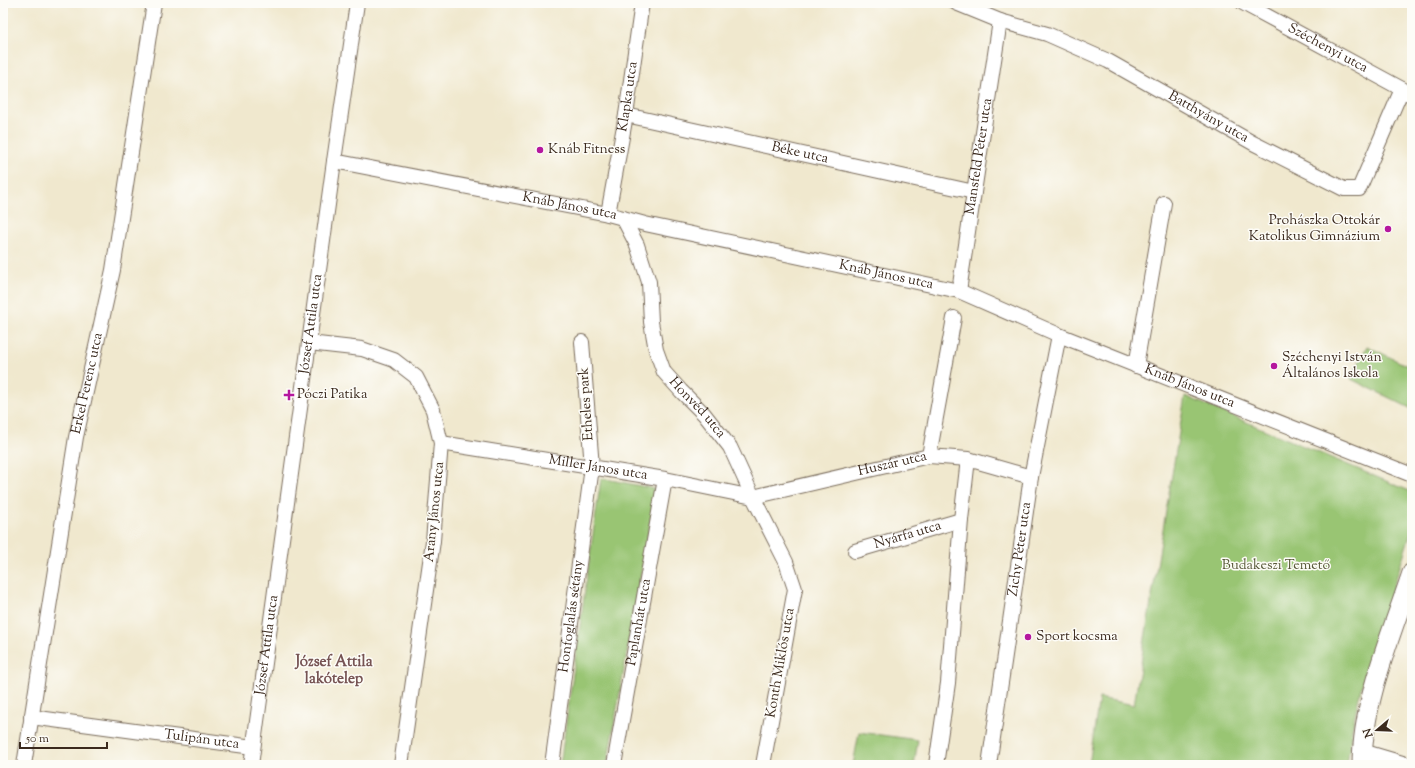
<svg xmlns="http://www.w3.org/2000/svg" width="1415" height="768" font-family="'Sorts Mill Goudy',serif">
	<style>
		.green { fill: #99c573; stroke: #6a7848 }
		.lines { fill: none; stroke-linecap: round; stroke-linejoin: round }
		.minor-casing { stroke: #7a6c5c; stroke-width: 16 }
		.secondary-casing { stroke: #7a6c5c; stroke-width: 21 }
		.minor { stroke: #fff; stroke-width: 14 }
		.secondary { stroke: #fff; stroke-width: 19 }
		.poi-dot { fill: #b5179e; stroke: #fdfcf7; stroke-width: 1.5 }
		.labels { text-anchor: middle; dominant-baseline: central; stroke-width: 3; stroke-linejoin: round; paint-order: stroke }
		.street-label { font-size: 14px; fill: #3b2a1e; stroke: #fdfcf7 }
		.poi-label { font-size: 14px; fill: #3b2a1e; stroke: #fdfcf7; text-anchor: start }
		.park-label { font-size: 14px; fill: #575838; stroke: #fdfcf7 }
		.neighbourhood-label { font-size: 15px; font-weight: bold; fill: #765353; stroke: #fdfcf7 }
	</style>
	<rect width="100%" height="100%" fill="#fdfcf7"/>
	<filter id="ink" filterUnits="userSpaceOnUse"><feTurbulence type="fractalNoise" baseFrequency=".025" numOctaves="2"/><feDisplacementMap in="SourceGraphic" scale="8" xChannelSelector="R" yChannelSelector="G"/><feConvolveMatrix kernelMatrix="1 2 1 2 8 2 1 2 1" color-interpolation-filters="sRGB"/></filter>
	<filter id="wash" filterUnits="userSpaceOnUse"><feTurbulence type="fractalNoise" baseFrequency=".012" numOctaves="4" result="noise"/><feDisplacementMap in="SourceGraphic" scale="16" xChannelSelector="R" yChannelSelector="G"/><feGaussianBlur stdDeviation="0.9" result="paint"/><feColorMatrix in="noise" values="0 0 0 0 0 0 0 0 0 0 0 0 0 0 0 0 0 1.4 0 .05"/><feComposite in="paint" operator="in"/></filter>
	<g filter="url(#wash)">
		<rect width="100%" height="100%" fill="#f0e8ce"/>
		<!-- green -->
		<path class="green" d="M1367,346L1412,368V409L1351,379Z
			M1185,396L1412,492V529L1361,688L1352,729L1347,765H1089L1099,698L1134,705Z
			M601,478L656,489L607,765H560Z
			M859,732L918,740L914,765H853Z"/>
	</g>
	<g filter="url(#ink)">
		<g class="lines">
			<!-- minor casing -->
			<g class="minor-casing">
				<g id="minor">
					<path id="s1" d="M956,3L1000,21L1047,34L1108,61L1253,143L1344,189H1359L1402,89"/>
					<path id="s2" d="M1243,3L1402,89L1412,96"/>
					<path id="s3" d="M626,115L974,192"/>
					<path id="s4" d="M334,161L608,214L645,224L959,291L1059,335L1412,475"/>
					<path id="s5" d="M608,214L626,115L642,3"/>
					<path id="s6" d="M623,218L637,245L649,282L651,322L656,350L664,372L681,391L704,414L730,447L753,497L786,562L795,589L763,765"/>
					<path id="s7" d="M959,291L1000,21"/>
					<path d="M309,343L362,349L394,360L416,377L433,410L441,443L433,541L401,765"/>
					<path d="M1136,366L1164,203"/>
					<path id="s8" d="M441,443L665,479L753,497L929,456L968,459L1031,477"/>
					<path d="M929,456L954,318"/>
					<path id="s9" d="M855,551L961,520"/>
					<path id="s10" d="M31,717L253,747"/>
					<path d="M1362,751L1409,765"/>
					<path id="s11" d="M24,765L76,437L113,270L154,3"/>
					<path id="s12" d="M251,765L334,161L357,3"/>
					<path id="s13" d="M552,765L592,467L582,342"/>
					<path id="s14" d="M614,765L665,479"/>
					<path d="M936,765L948,683L961,520L968,459"/>
					<path id="s15" d="M989,765L1031,477L1059,335"/>
				</g>
			</g>
			<!-- secondary casing -->
			<g class="secondary-casing">
				<path id="secondary" d="M1362,765C1362,702 1392,633 1412,573"/>
			</g>
			<!-- minor -->
			<use href="#minor" class="minor"/>
			<!-- secondary -->
			<use href="#secondary" class="secondary"/>
		</g>
	</g>
	<!-- markers -->
	<g class="poi-dot">
		<circle cx="540" cy="150" r="4"/>
		<circle cx="1388" cy="229" r="4"/>
		<circle cx="1274" cy="366" r="4"/>
		<path d="M287 389h4v4h4v4h-4v4h-4v-4h-4v-4h4z"/>
		<circle cx="1028" cy="637" r="4"/>
	</g>
	<g class="labels">
		<!-- street labels -->
		<g class="street-label">
			<text stroke="none"><textPath href="#s2" startOffset="96">Széchenyi utca</textPath></text>
			<text stroke="none"><textPath href="#s5" startOffset="119">Klapka utca</textPath></text>
			<text stroke="none"><textPath href="#s1" startOffset="278">Batthyány utca</textPath></text>
			<text stroke="none"><textPath href="#s3" startOffset="178">Béke utca</textPath></text>
			<text stroke="none"><textPath href="#s7" startOffset="136">Mansfeld Péter utca</textPath></text>
			<text stroke="none"><textPath href="#s4" startOffset="240">Knáb János utca</textPath></text>
			<text stroke="none"><textPath href="#s4" startOffset="564">Knáb János utca</textPath></text>
			<text stroke="none"><textPath href="#s12" startOffset="445">József Attila utca</textPath></text>
			<text stroke="none"><textPath href="#s11" startOffset="387">Erkel Ferenc utca</textPath></text>
			<text stroke="none"><textPath href="#s4" startOffset="888">Knáb János utca</textPath></text>
			<text transform="translate(587 404) rotate(-94)">Etheles park</text>
			<text stroke="none"><textPath href="#s6" startOffset="210">Honvéd utca</textPath></text>
			<text stroke="none"><textPath href="#s8" startOffset="460">Huszár utca</textPath></text>
			<text stroke="none"><textPath href="#s8" startOffset="159">Miller János utca</textPath></text>
			<text transform="translate(435 512) rotate(-84)">Arany János utca</text>
			<text stroke="none"><textPath href="#s9" startOffset="55">Nyárfa utca</textPath></text>
			<text stroke="none"><textPath href="#s15" startOffset="218">Zichy Péter utca</textPath></text>
			<text stroke="none"><textPath href="#s13" startOffset="150">Honfoglalás sétány</textPath></text>
			<text stroke="none"><textPath href="#s14" startOffset="145">Paplanhát utca</textPath></text>
			<text stroke="none"><textPath href="#s12" startOffset="121">József Attila utca</textPath></text>
			<text transform="translate(781 663) rotate(-80)">Konth Miklós utca</text>
			<text stroke="none"><textPath href="#s10" startOffset="172">Tulipán utca</textPath></text>
		</g>
		<!-- poi labels -->
		<g class="poi-label">
			<text x="548" y="150">Knáb Fitness</text>
			<text x="1380" y="221" text-anchor="end">Prohászka Ottokár<tspan x="1380" dy="16">Katolikus Gimnázium</tspan></text>
			<text x="1282" y="358">Széchenyi István<tspan x="1282" dy="16">Általános Iskola</tspan></text>
			<text x="297" y="395">Póczi Patika</text>
			<text x="1036" y="637">Sport kocsma</text>
		</g>
		<!-- park labels -->
		<g class="park-label">
			<text x="1276" y="566">Budakeszi Temető</text>
		</g>
		<!-- neighbourhood labels -->
		<g class="neighbourhood-label">
			<text x="334" y="662">József Attila<tspan x="334" dy="17">lakótelep</tspan></text>
		</g>
	</g>
	<!-- margin -->
	<rect width="1415" height="768" fill="none" stroke="#fdfcf7" stroke-width="16"/>
	<!-- north arrow -->
	<g transform="translate(1377 730) rotate(251)" stroke="#fdfcf7" stroke-width="3" paint-order="stroke">
	<path d="M0-3L7 15L0 10L-7 15Z" fill="#3b2a1e"/>
	<text y="-6" font-size="11" font-weight="bold" text-anchor="middle" fill="#3b2a1e">N</text>
	</g>
	<!-- scale -->
	<path d="M20 742v6h87v-6" fill="none" stroke="#3b2a1e" stroke-width="2"/>
	<text x="26" y="742" font-size="12" fill="#3b2a1e" stroke="#fdfcf7" stroke-width="3" paint-order="stroke">50 m</text>
</svg>
